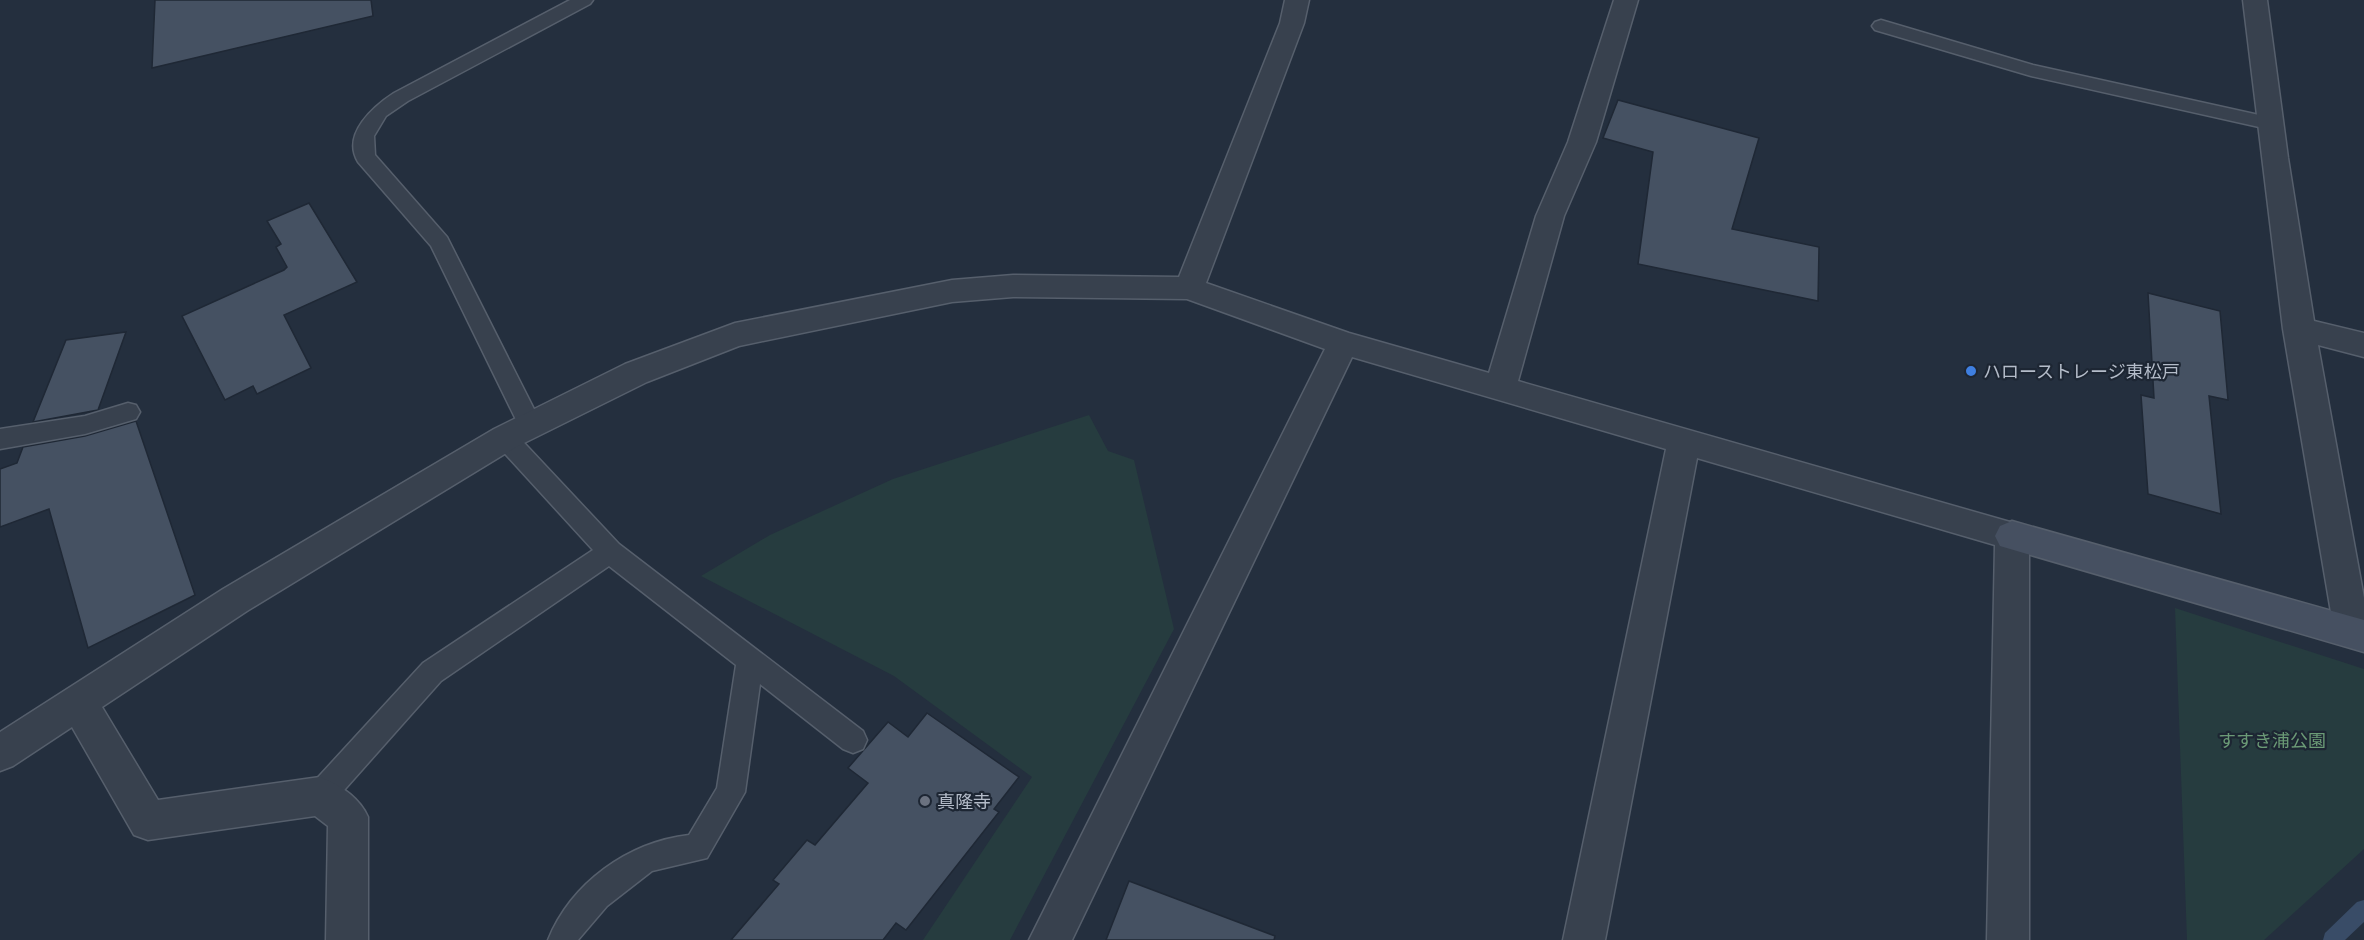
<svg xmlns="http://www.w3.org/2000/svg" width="2364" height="940" font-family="'Exo 2','Noto Sans JP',sans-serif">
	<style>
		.green { fill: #263c3f }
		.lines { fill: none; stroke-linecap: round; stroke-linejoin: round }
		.stream { fill: #394c67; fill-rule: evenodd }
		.building { fill: #455162; stroke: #1f2835; stroke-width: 1.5 }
		.lane-casing { stroke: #565f6c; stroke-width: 3 }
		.street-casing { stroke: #565f6c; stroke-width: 3 }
		.secondary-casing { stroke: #565f6c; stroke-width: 3 }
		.lane { fill: #38414e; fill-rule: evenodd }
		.street { fill: #38414e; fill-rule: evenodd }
		.secondary { fill: #465061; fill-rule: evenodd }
		.shop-dot { fill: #3f7fe0; stroke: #1d2633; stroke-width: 2 }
		.worship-dot { fill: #6b7280; stroke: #1d2633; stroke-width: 2 }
		.labels { text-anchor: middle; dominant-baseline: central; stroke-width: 4.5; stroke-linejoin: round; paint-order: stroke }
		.poi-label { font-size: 18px; fill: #b4bcc9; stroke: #1d2633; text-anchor: start }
		.park-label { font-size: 18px; fill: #6b9a76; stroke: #1d2633 }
	</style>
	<rect width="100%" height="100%" fill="#242f3e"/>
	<!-- green -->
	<path class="green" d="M1089,415L1108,451L1134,460L1174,629L1010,940H923L1032,777L894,676L701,576L770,535L893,479Z
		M2175,608L2364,669V849L2264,940H2187Z"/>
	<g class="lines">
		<!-- stream -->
		<path class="stream" d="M2364,900V922L2345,940H2323L2325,933L2357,902Z"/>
	</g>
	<!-- building -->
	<path class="building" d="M155,0H371L373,16L152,68Z
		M1618,100L1759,138L1732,229L1819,247L1818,301L1638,264L1653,152L1603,138Z
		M309,203L357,282L284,315L311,368L257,394L253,386L225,400L182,316L284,270L287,267L276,247L281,244L267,221Z
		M2148,293L2220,311L2228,400L2209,396L2221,514L2148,494L2141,395L2154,398Z
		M126,332L98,410L33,422L66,340Z
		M136,421L195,595L88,648L49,509L0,527V469L17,463L23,447L85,436Z
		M927,713L1019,777L994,809L999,812L906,930L896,923L883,940H731L779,884L773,880L807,840L815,845L868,783L848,768L888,722L908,737Z
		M1129,881L1275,936L1274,940H1106Z"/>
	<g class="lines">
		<!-- lane casing -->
		<g class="lane-casing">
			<path id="lane" d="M570,0H593L590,4L408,101L386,116L374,136L375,155L447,237L542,425L538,432L530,434L522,432L431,246L358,162C341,134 374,106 394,93Z
				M1881,20L2033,65L2268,117L2275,118L2278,123L2275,128L2268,129L2031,76L1875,30L1872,26L1875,22Z
				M128,403L136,405L140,412L136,419L85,434L0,449V429L85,416Z
				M505,429L513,431L619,544L863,731L867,740L863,749L853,753L843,749L760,684L745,792L707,858L652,871L607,906L578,940H548C571,883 628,842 689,835L717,788L736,665L609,566L441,681L330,806L320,810L310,806L306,796L310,786L423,663L593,550L497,445L493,438L497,431Z"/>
		</g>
		<!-- street casing -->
		<g class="street-casing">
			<path id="street" d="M1285,0H1309L1304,23L1206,283L1349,333L1489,373L1536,216L1568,142L1614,0H1638L1596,142L1564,216L1518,381L2024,526L2029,536V940H1987L1995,545L1697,458L1605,940H1563L1666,449L1352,357L1072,940H1029L1325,349L1187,299L1013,297L952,302L739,346L647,382L516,447L247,611L102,707L158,800L320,777C340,785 359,797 368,817V940H326L328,826L315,816L148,840L134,835L72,727L13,766L0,771V732L223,589L494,429L625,364L735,323L952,280L1013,275L1179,277L1280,23Z
				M2243,0H2267L2288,158L2314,321L2364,333V357L2318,345L2364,598V642L2352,646L2339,641L2334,630L2283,329Z"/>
		</g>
		<!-- secondary casing -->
		<g class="secondary-casing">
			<path id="secondary" d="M2012,521L2364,620V652L2000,546L1995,536L2000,526Z"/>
		</g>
		<!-- lane -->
		<use href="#lane" class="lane"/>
		<!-- street -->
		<use href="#street" class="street"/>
		<!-- secondary -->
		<use href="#secondary" class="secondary"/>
	</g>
	<!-- markers -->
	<circle class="shop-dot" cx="1971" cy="371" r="6"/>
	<circle class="worship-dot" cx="925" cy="801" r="6"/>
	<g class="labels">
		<!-- poi labels -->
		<g class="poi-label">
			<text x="1983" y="371">ハローストレージ東松戸</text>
			<text x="937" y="801">真隆寺</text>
		</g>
		<!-- park labels -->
		<g class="park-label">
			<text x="2272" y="740">すすき浦公園</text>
		</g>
	</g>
</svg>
